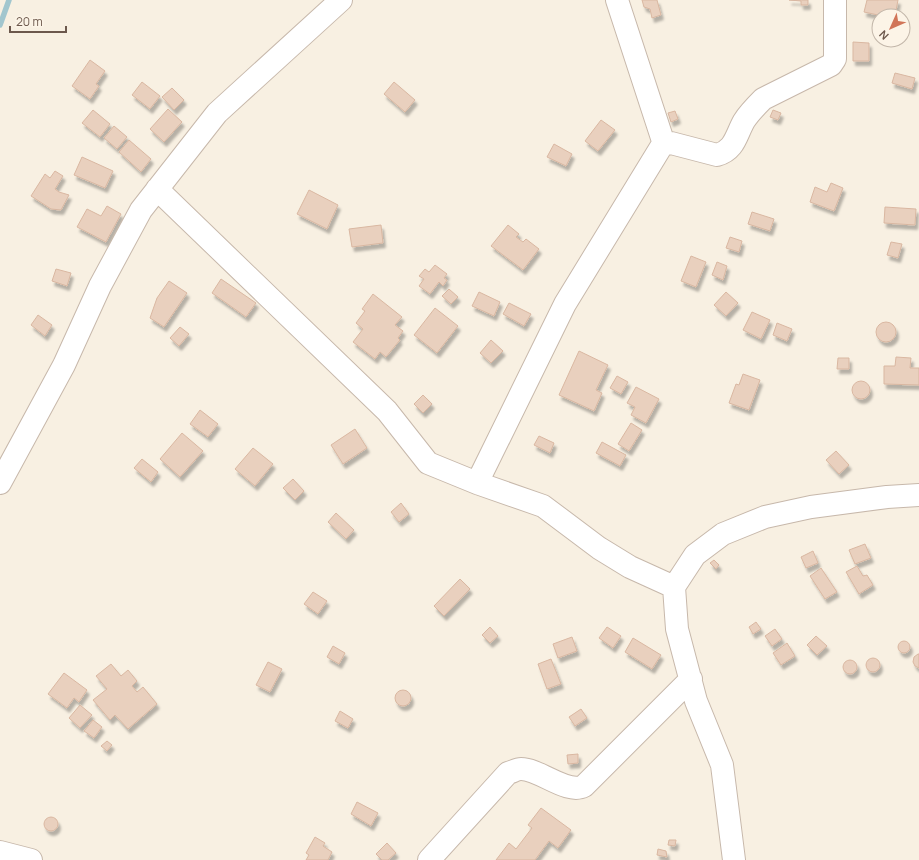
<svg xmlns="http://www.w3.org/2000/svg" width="919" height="860" font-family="Manrope,sans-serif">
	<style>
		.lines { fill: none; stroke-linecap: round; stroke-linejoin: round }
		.stream { stroke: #a2c6ce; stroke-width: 5.5 }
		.building { fill: #e9d0be; stroke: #d9b7a1; filter: url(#shadow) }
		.minor-casing { stroke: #c7b8ab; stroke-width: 24 }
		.minor { stroke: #fff; stroke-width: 22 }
	</style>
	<defs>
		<filter id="shadow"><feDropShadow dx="2.5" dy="4.5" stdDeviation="1" flood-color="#0004"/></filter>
	</defs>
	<rect width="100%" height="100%" fill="#f8f0e2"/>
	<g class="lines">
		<!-- stream -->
		<path class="stream" d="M0,25L9,0"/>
	</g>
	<!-- building -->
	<path class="building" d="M642,0H657L661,15L652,18L650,9L644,7Z
		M789,0H808V5H801V1Z
		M867,0H898L895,16H879V24H876L878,15L864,12Z
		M853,42L869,43V61H853Z
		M90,60L105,71L96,84L99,86L90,99L72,86Z
		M895,73L915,78L912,89L892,83Z
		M142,82L160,96L150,109L132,95Z
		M394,82L415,100L405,112L384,94Z
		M172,88L184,100L174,110L162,97Z
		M168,109L182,122L164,142L150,129Z
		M93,110L110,124L100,137L82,123Z
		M773,110L781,113L778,120L770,117Z
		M675,111L678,119L671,122L668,113Z
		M601,120L615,130L598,151L585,141Z
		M114,126L127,137L117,149L104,138Z
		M129,140L151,159L141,172L119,152Z
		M554,144L572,154L566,166L547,157Z
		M82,157L113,171L105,188L74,175Z
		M55,171L63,176L55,189L59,192L69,195L61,210L51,209L31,196L45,174L50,178Z
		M831,183L843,188L834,211L810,202L815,187L827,192Z
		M309,190L338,205L327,229L297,214Z
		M107,206L121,214L106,242L77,227L87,209L101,216Z
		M885,207L916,209L915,225L884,223Z
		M752,212L774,219L770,231L748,224Z
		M381,225L383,243L352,247L349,229Z
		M508,225L519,234L516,237L523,242L526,239L539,249L523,270L491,246Z
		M730,237L742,241L739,252L726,248Z
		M891,242L902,244L898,258L887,255Z
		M691,256L706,262L696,287L681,281Z
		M717,262L727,266L723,280L712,275Z
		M435,265L447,274L444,278L447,280L443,286L439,282L430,294L419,286L424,279L419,276L425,269L429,272Z
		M56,269L71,273L67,286L52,281Z
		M221,279L256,303L246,317L212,293Z
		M169,281L187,293L164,327L150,318L157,298Z
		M449,289L458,297L451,304L442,296Z
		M479,292L500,302L494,316L472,306Z
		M726,292L738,303L726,316L714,305Z
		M373,294L402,317L395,325L403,331L398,338L400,340L386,357L380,352L375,359L353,342L363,329L356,323L365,311L362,309Z
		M509,303L531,314L524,326L503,314Z
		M435,308L458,326L437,353L414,335Z
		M752,312L770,320L761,339L743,330Z
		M38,315L52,325L45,336L31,325Z
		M876 332a10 10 0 1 1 20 0a10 10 0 1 1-20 0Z
		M777,323L792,329L787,341L773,335Z
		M180,327L189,334L179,346L170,338Z
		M491,340L503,351L491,363L480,353Z
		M579,351L608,365L596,390L602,393L594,411L559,395Z
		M896,357L911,358L910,368H919V385L884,384V366H895Z
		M838,358H849V369H837Z
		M743,374L760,380L749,410L729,403L736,384L739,385Z
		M617,376L628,382L621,394L610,388Z
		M852 390a9 9 0 1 1 18 0a9 9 0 1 1-18 0Z
		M636,387L659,399L646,423L631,415L635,407L627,403Z
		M423,395L432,404L423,413L414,404Z
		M200,410L218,424L208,437L190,424Z
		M631,423L642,430L629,451L618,444Z
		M355,429L367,448L343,464L331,445Z
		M182,433L203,451L180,477L160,459Z
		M539,436L554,443L550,453L534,445Z
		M602,442L626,455L620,466L596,453Z
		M253,448L273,464L255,486L235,469Z
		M836,451L849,465L839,474L826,460Z
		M142,459L158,472L151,482L134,468Z
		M293,479L304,491L295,500L283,488Z
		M401,503L409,514L399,522L391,512Z
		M336,513L354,530L346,539L328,522Z
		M865,544L871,558L855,564L849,550Z
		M813,551L818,563L806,568L801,557Z
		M714,560L719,565L716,569L710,563Z
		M857,566L863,576L867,575L873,585L859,594L846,572Z
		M821,568L837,592L825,599L810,576Z
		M460,579L470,589L444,616L434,606Z
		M313,592L327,601L318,614L304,604Z
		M756,622L761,629L753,634L749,627Z
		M490,627L498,636L490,643L482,635Z
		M607,627L621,636L613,648L599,638Z
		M775,629L782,639L772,646L765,636Z
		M816,636L827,646L817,655L807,645Z
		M572,637L577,651L558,658L553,644Z
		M633,638L661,655L652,669L625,652Z
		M898 647a6 6 0 1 1 12 0a6 6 0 1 1-12 0Z
		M787,643L795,656L781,665L773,653Z
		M333,646L345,653L339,664L327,657Z
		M918,654H919V668L915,666L913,662L914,657Z
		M866 665a7 7 0 1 1 14 0a7 7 0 1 1-14 0Z
		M551,659L561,684L547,689L538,664Z
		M843 667a7 7 0 1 1 14 0a7 7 0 1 1-14 0Z
		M268,662L282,669L270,692L256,685Z
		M111,664L121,676L128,670L137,681L132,686L137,692L143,687L157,704L128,729L115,715L110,720L93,700L107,689L96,676Z
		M64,673L87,690L79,702L74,698L67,708L48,694Z
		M395 698a8 8 0 1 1 16 0a8 8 0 1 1-16 0Z
		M80,705L92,715L80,728L69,718Z
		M581,709L587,718L575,726L569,717Z
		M340,711L353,719L348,728L335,721Z
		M93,720L102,727L94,738L84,731Z
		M107,741L112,745L107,751L101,746Z
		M578,754V763L568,764L567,755Z
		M357,802L378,813L371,826L351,814Z
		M541,808L571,830L558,848L549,841L535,860H496L509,843L516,849L532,828L528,825Z
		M44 824a7 7 0 1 1 14 0a7 7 0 1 1-14 0Z
		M315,837L325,843L323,846L332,852L328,860H306L309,855L306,853Z
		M669,840H676L675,846L668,845Z
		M387,843L396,853L388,860H382L376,854Z
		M658,849L666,851L667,857L657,855Z"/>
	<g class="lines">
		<!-- minor casing -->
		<g class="minor-casing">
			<path id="minor" d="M617,0L664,144
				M157,189L387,411L428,463L477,483L543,506L599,548L630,567L674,587
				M0,483L64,365L100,286L141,210L217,113L341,0
				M477,483L565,304L661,147L664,144L671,143L717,155C735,150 736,135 744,121C749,113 756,106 763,99L831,65L835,59V0
				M0,852L31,860
				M429,860L508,773C512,772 517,769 521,769C540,769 567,795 584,786L691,679
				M734,860L722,765L696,701L677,629L674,587L695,555L723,534L765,517L811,507L887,497L919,495"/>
		</g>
		<!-- minor -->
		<use href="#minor" class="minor"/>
	</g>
	<!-- north arrow -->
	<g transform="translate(891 28) rotate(225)"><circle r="19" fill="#fcf4e7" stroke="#c2b6a9"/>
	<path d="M0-3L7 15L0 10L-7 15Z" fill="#d17558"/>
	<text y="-6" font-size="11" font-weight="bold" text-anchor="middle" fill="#6c584c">N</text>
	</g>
	<!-- scale -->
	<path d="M10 26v6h56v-6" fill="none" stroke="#6c584c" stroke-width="2"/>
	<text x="16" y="26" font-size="12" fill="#6c584c" stroke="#fcf4e7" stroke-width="3" paint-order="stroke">20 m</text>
</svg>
